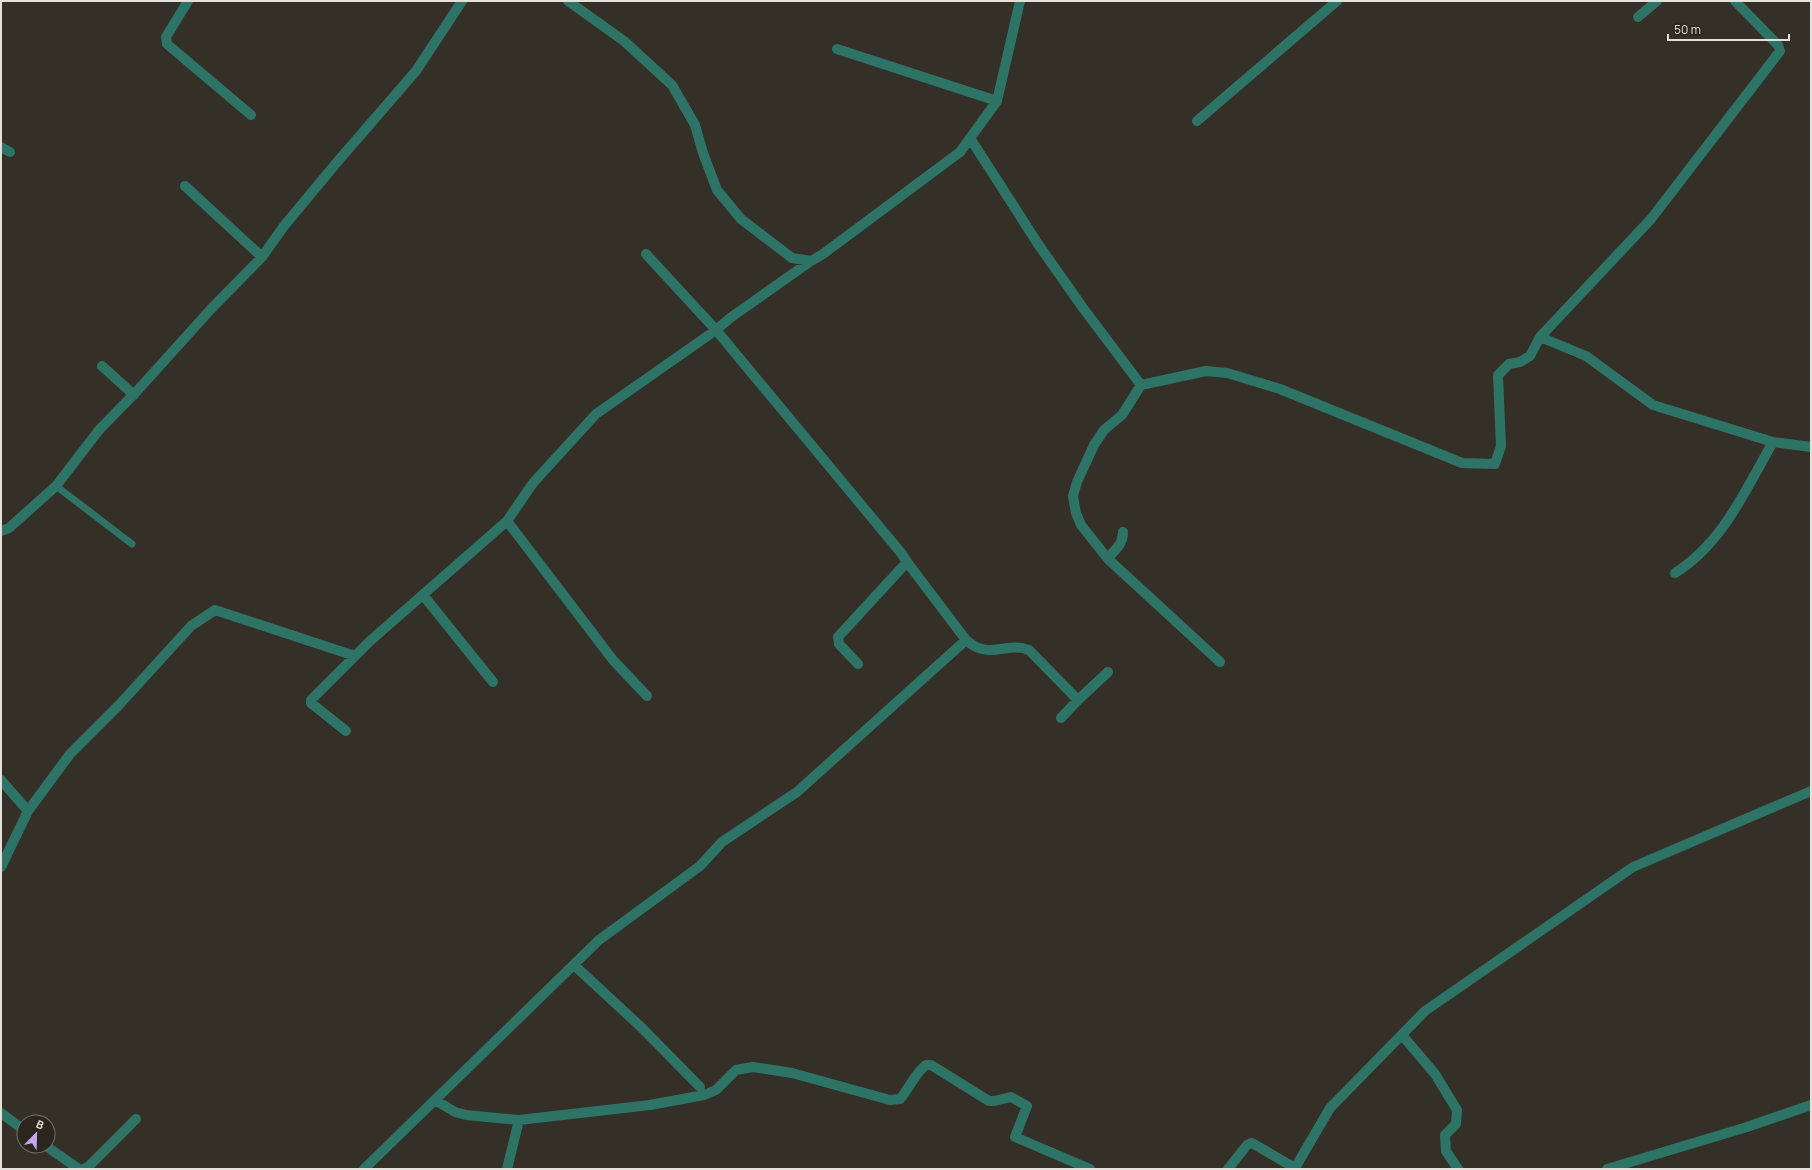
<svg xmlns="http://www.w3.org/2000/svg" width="1812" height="1170" font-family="Manrope,sans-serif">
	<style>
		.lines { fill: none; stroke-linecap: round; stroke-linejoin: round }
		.service { stroke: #2d7366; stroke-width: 7 }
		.minor { stroke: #2d7366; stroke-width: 10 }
	</style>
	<rect width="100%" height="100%" fill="#343028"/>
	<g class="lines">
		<!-- service -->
		<path class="service" d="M56,486L132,544"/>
		<!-- minor -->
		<path class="minor" d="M188,1L166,37L167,44L251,115
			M568,1L624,41L672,85L695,125L703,153L717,190L741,219L792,258L811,261L823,254L960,152L997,101L1020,1
			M1638,17L1657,1
			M837,49L997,101
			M1197,121L1337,1
			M970,138L1038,244L1083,308L1141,385L1206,371L1227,373L1280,389L1462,463L1495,464L1501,446L1498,375L1509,364L1520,362L1530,356L1540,337L1651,219L1780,51L1778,45L1735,1
			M1,147L10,152
			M185,186L262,257
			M646,254L716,330L902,554L907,562L838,637L839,644L858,664
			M1540,337L1586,356L1653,405L1773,442L1811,447
			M102,366L134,395
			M1141,385L1122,415L1104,430L1094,445L1077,482L1073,496L1076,513L1081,525L1108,559L1220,662
			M507,521L613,660L647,696
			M1,531L9,528L56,486L99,430L137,391L211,309L262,257L284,226L338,161L416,71L462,1
			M1108,558C1116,549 1123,544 1123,532
			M907,562L966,640C989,661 1006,641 1029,650L1078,700L1108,672
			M1675,573C1723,543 1746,489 1773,442
			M423,595L493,682
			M1061,718L1078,700
			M346,731L311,703V700L355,656
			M1,780L28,811
			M1,867L28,811L70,754L119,705L191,626L215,610L355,656L370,641L507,521L533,483L596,414L716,330L730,318L811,261
			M574,965L641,1027L700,1087
			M1402,1035L1435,1074L1457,1110L1456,1124L1445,1135L1446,1151L1458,1169
			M435,1100L455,1112L466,1115L519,1120L650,1105L704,1095L716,1090L736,1070L753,1067L792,1073L890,1100L900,1099C909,1089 915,1073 926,1065H931L989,1101H994L1011,1097L1027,1106L1015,1137L1090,1169
			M1,1113L24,1130
			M46,1146L79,1169
			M84,1169L89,1166L136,1119
			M364,1169L599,940L700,866L722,842L797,792L966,640
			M507,1169L519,1120
			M1228,1169L1247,1145L1252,1143L1295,1168L1330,1108L1425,1011L1633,867L1811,791
			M1607,1169L1747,1127L1811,1105"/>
	</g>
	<!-- border -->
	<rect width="1812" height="1170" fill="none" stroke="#e4e1db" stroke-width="4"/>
	<!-- north arrow -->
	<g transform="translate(36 1134) rotate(23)"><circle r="19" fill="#2a261e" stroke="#74716a"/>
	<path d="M0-3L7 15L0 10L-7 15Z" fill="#c7a6ef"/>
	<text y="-6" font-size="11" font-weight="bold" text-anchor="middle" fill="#e4e1db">B</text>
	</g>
	<!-- scale -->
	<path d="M1668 34v6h121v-6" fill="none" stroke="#e4e1db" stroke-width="2"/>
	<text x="1674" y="34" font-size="12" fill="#e4e1db" stroke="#2a261e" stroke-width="3" paint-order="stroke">50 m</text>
</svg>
